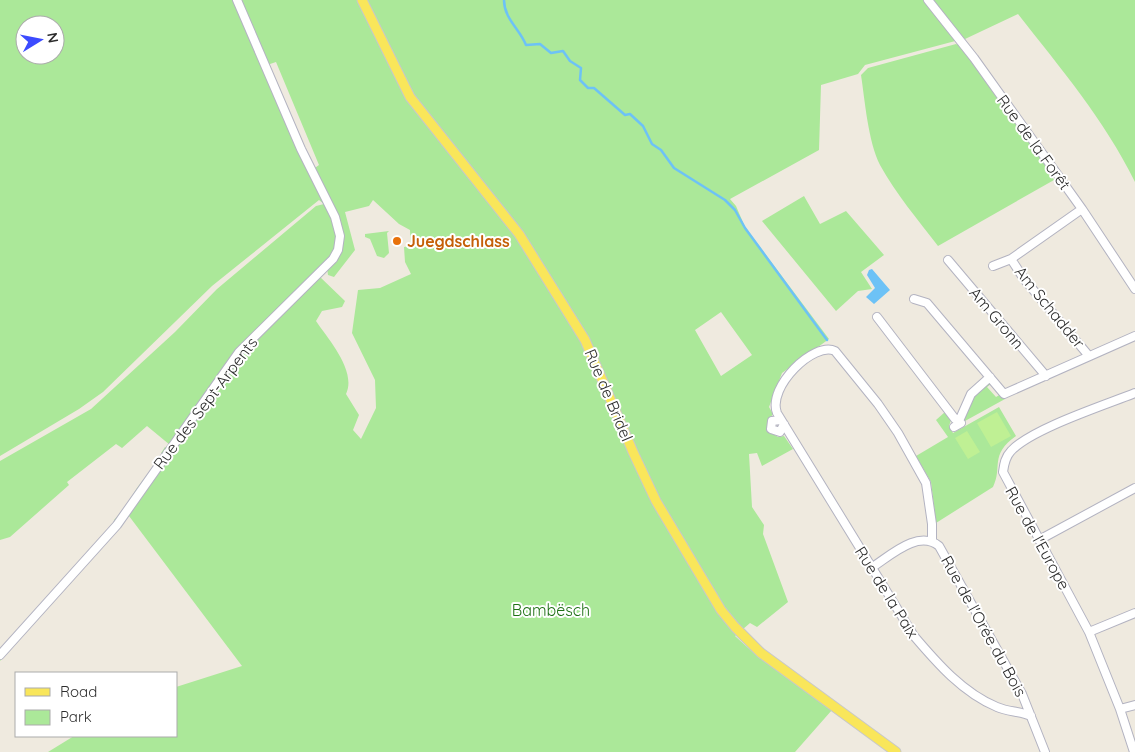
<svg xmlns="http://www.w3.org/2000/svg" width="1135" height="752" font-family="Quicksand,sans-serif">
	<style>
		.green { fill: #abe899; fill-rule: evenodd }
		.pitch { fill: #bff094 }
		.water { fill: #6dc2f6 }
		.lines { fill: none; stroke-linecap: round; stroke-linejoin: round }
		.stream { stroke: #6dc2f6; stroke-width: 2.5 }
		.minor-casing { stroke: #b3b3c1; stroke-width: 10 }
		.major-casing { stroke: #c8c8c8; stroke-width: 11 }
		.minor { stroke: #fff; stroke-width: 8 }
		.major { stroke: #f9e65a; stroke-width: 9 }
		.food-dot { fill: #e8710a; stroke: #fff; stroke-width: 2 }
		.labels { text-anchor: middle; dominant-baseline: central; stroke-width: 4; stroke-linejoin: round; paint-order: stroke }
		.street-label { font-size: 16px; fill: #2d2d2d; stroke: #fff }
		.food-label { font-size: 16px; font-weight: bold; fill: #c56008; stroke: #fff; text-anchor: start }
		.park-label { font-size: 16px; fill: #1f7116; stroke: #fff }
	</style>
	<rect width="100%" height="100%" fill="#efeadf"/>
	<!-- green -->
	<path class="green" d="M0,0H924L959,40L865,65L858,74L821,85L819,150L730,199L736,206L745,227L829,339L782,373L769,407L773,414L767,422L768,431L778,437L784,436L793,449L762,466L757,453L749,454L752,507L764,525L763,534L788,602L757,627L750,623L735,636L757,656L832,710L795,752H48L74,736H176V687L242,666L129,516L0,661V650L115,522L114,520L124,509L137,488L163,454L161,453L165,447L167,448L170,445L147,426L122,448L116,444L67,482L69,485L10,537L0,540V461L91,409L175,332L217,289L316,206L324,204L319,200L212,286L103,392L79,409L0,456ZM25,25H55V55H25ZM276,62L319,165L312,170L267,65ZM373,200L399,224L410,230L411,246L404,247L405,262L411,274L380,288L358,290L352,333L375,380L376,408L361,439L353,430L359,415L346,394C357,371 328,339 316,321L322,311L342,307L345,301L319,276L327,268L328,275L334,277L355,250L345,212L369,206ZM721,312L752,355L721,376L695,330Z
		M931,0H1135V182C1104,119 1061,69 1018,14L965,39Z
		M956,44L964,48L1030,141L1054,180L938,246C918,220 896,194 880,165C868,141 865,101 861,75L868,68Z
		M804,196L820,224L846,211L884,255L861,272L872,289L858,291L836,311L762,221Z
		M389,231L387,233L389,253L384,258L377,256L370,239L365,237V234Z
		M989,382L991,384L987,387L996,397L1001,394L1005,399L965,421L964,418L974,396Z
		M999,407L1016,436C989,455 1003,467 993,487L936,523L931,482L916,456L948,437L936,420L945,412L951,420L949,426L953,433Z"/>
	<!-- pitch -->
	<path class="pitch" d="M997,412L1011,436L991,447L977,423Z
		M967,431L980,452L968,459L955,438Z"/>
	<!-- water -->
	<path class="water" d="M872,269L890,290L874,304L866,297L875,288L867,275L869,270Z"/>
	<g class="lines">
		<!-- stream -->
		<path class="stream" d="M504,0C504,19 520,29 526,45L540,44L551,53L563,51L570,61L581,68L580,80L588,88H594L625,115L630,114L643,126L652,144L661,150L674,168L725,200L735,210L745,228L827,340"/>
		<!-- minor casing -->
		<g class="minor-casing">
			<path id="minor" d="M928,0L974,58L1082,209L1135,289
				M1011,259L1024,279L1089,356
				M948,260L1046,376
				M993,266L1011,259L1082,209
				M914,299L927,303L1004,394L1135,336
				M877,317L955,419L961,423L954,427
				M781,420L772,421L771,429L780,432L784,424
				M959,421L971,394L990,377
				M932,540V524L926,483L898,433L878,404L835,351C814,341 767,387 777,413L914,636C937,663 963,693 997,707C1008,712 1020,711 1031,716
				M1039,540L1135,488
				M871,568C890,556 918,529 939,546L1022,694L1045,752
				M1089,632L1135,613
				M0,655L117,525L239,352L333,259L338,250L340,236L335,217L301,149L237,0
				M1120,709L1135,705
				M1134,752L1120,709L1089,632L1003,472C1004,465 1005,457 1011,451C1031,429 1105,405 1135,393"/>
		</g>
		<!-- major casing -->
		<g class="major-casing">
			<path id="major" d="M362,0L410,97L519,234L585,340L633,452L656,501L721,610L735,627L761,653L896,752"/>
		</g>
		<!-- minor -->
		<use href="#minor" class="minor"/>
		<!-- major -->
		<use href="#major" class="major"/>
	</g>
	<!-- markers -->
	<circle class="food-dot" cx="397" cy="241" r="5"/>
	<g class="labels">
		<!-- street labels -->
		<g class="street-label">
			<text transform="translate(1034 142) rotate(54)">Rue de la Forêt</text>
			<text transform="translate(1050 307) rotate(51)">Am Schadder</text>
			<text transform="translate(997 318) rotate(50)">Am Gronn</text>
			<text transform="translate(609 395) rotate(67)">Rue de Bridel</text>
			<text transform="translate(205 403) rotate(-53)">Rue des Sept-Arpents</text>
			<text transform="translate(1038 538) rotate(61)">Rue de l'Europe</text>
			<text transform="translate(887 592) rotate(58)">Rue de la Paix</text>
			<text transform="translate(984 626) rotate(61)">Rue de l'Orée du Bois</text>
		</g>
		<!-- food labels -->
		<g class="food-label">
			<text x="407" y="241">Juegdschlass</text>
		</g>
		<!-- park labels -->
		<g class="park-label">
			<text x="551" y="610">Bambësch</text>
		</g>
	</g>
	<!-- legend -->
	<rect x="15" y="672" width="162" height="65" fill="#ffffff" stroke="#ababab"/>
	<rect x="25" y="688" width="25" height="8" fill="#f9e65a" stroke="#ababab"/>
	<text x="60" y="697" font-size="15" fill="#2d2d2d">Road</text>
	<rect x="25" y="710" width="25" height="15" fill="#abe899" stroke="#ababab"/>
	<text x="60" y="722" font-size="15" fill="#2d2d2d">Park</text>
	<!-- north arrow -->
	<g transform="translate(40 40) rotate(80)"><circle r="24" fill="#ffffff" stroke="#ababab"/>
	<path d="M0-4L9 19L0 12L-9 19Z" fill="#3c4bff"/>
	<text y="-8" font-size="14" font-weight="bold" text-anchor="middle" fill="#2d2d2d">N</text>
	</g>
</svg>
